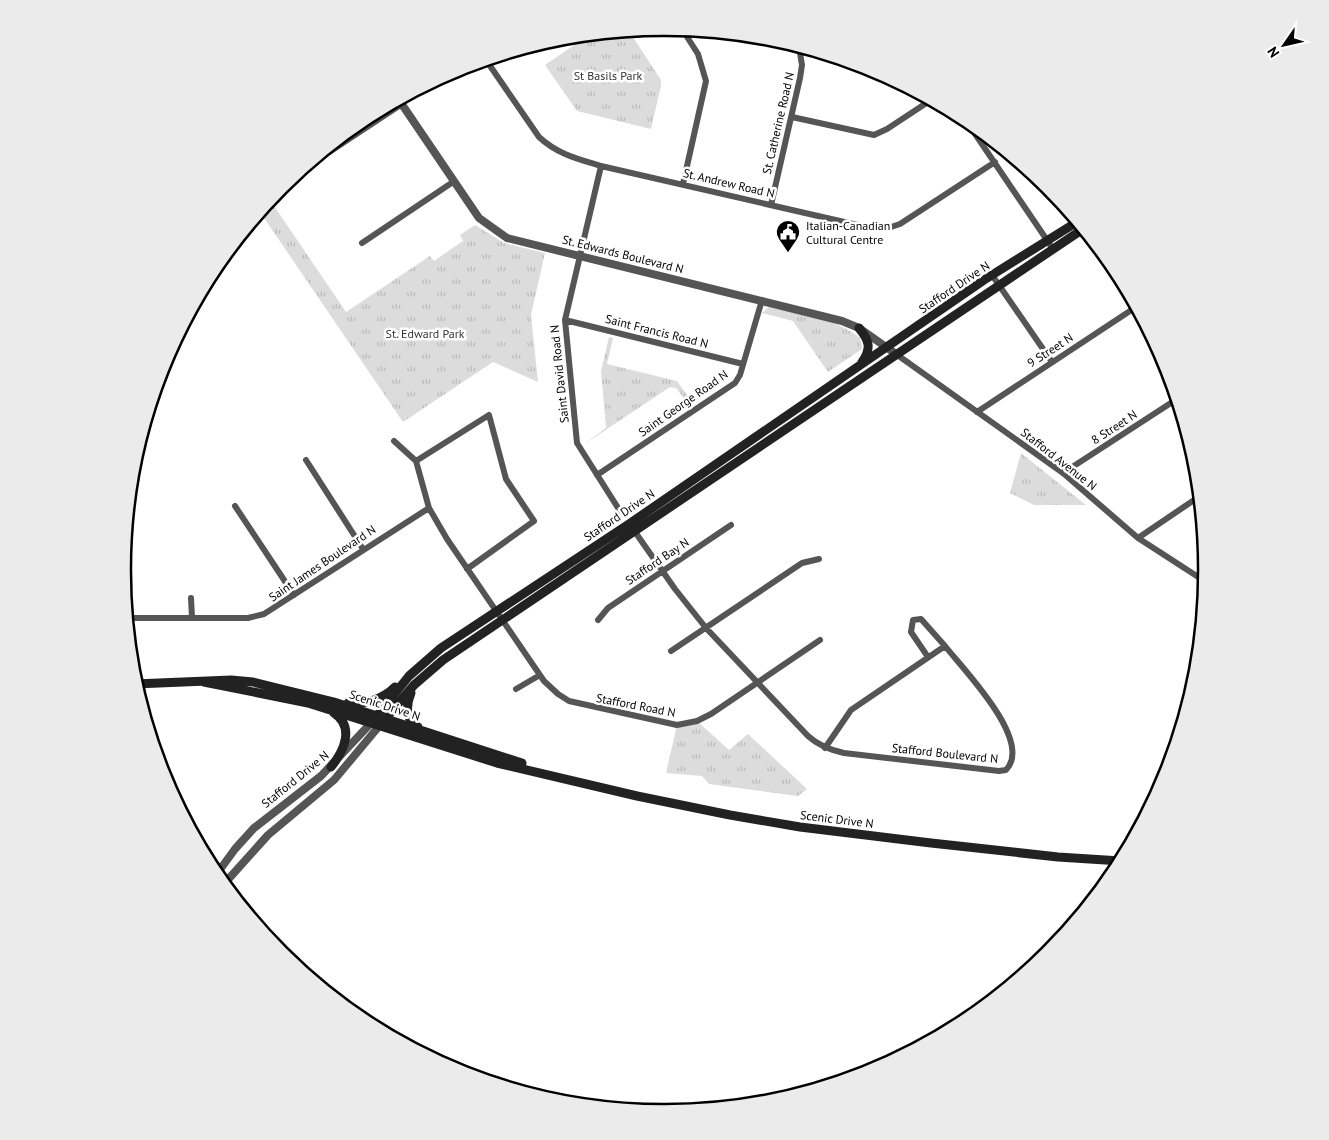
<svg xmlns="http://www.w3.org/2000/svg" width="1329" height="1140" font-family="'PT Sans',sans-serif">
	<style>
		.park { fill: url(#park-tufts) }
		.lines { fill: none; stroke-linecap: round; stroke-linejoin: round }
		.minor { stroke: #555; stroke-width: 6 }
		.tertiary { stroke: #555; stroke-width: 8 }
		.secondary { stroke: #222; stroke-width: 9 }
		.labels { text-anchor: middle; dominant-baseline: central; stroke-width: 5; stroke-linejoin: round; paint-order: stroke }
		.park-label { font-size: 12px; fill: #333; stroke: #fff }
		.street-label { font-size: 12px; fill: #000; stroke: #fff }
		.poi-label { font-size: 12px; fill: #000; stroke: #fff; text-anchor: start }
		.rim { fill: none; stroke: #000; stroke-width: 2.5 }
	</style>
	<defs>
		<pattern id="park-tufts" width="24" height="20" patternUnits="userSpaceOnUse" patternTransform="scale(1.25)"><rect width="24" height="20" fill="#dcdcdc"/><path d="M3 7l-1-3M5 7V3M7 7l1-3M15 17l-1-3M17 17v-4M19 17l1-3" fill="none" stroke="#bbb"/></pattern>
	</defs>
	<rect width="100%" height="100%" fill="#fff"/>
	<!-- park -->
	<path class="park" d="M629,31L661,80V86L651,129L577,111L545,65L589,35Z
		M270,200L346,312L430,256L434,261L463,241L460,235L475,225L504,243L545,253L531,315L538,382L493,362L403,422L260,212Z
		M769,307C798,314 836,318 860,338L862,349L828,372L793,321L762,313Z
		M609,337L613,338L607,364L677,381L693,403L689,405L676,388L670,387L583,445L606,428L601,371Z
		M1021,453L1086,505H1034L1010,493Z
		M697,721L729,750L748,734L807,789L798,796L709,784L702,776L666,773L677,725Z"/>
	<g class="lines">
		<!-- minor -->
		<path class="minor" d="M682,29L698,54L706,81L683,184
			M486,60L539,137C557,154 578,159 601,166L853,224L885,229L900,224L995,162
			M792,117L874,135L887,129L931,100
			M965,119L1053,249
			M308,166L402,104
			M601,166L565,320L577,443L620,511
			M771,205L800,78L802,65L799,47
			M362,243L453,182
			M992,275L1052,362
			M565,320L743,364
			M896,354L1063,473L1138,538L1206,582
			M977,412L1136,307
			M394,441L416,461L429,508L447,539L544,681L558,694L569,701L677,725L697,721L711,714L820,640
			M306,460L363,549
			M416,461L489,415L506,479L534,521L467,569
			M1063,473L1177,399
			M597,475L735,383L740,375L762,300
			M235,506L294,595
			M633,529L675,589L706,628L808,736C819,746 830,750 844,753L999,771L1006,770C1034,741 963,669 945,646L851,710L825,748
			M1138,538L1200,496
			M191,598L192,618
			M127,618H248L264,614L429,508
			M598,620L608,608L731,525
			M671,651L802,563L819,559
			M928,657L911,632L913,620L921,619L945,646
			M516,689L540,675"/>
		<!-- tertiary -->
		<path class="tertiary" d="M399,100L479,218L507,238L842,321L859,328L896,354
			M216,875L235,849L254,828L321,776L371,723
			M224,884L268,835L334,780L380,725"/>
		<!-- secondary -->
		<path class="secondary" d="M859,328C869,340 872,348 862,362
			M204,682L308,703L497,763L637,796L730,815L800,827L931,843L1058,857L1121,861
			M135,684L231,680L253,682L334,702L522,763
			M411,693C406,705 405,720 418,727
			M348,703C365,705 383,699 395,687
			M371,723L409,676L441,648L629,524L984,280L1077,222
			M380,725L414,685L443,660L1083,229
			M331,767C344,751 355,727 334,713"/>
	</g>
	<!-- icons -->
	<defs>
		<g id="civic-pin" transform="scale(1.25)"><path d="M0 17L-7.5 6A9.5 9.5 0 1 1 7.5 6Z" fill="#000" stroke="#fff"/><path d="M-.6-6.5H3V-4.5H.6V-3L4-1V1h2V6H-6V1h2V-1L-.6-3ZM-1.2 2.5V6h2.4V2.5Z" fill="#fff"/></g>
	</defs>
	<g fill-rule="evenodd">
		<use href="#civic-pin" x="788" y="232"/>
	</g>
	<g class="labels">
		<!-- park labels -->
		<g class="park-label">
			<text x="608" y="75">St Basils Park</text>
			<text x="425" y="333">St. Edward Park</text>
		</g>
		<!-- street labels -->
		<g class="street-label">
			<text transform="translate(778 123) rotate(-77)">St. Catherine Road N</text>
			<text transform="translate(729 183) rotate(13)">St. Andrew Road N</text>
			<text transform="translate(623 254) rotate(14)">St. Edwards Boulevard N</text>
			<text transform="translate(954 287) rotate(-34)">Stafford Drive N</text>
			<text transform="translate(657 331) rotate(14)">Saint Francis Road N</text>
			<text transform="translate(1050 350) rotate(-33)">9 Street N</text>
			<text transform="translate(559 374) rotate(-96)">Saint David Road N</text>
			<text transform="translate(683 403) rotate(-35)">Saint George Road N</text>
			<text transform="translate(1114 427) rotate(-33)">8 Street N</text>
			<text transform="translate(1059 459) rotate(38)">Stafford Avenue N</text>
			<text transform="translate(619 515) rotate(-34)">Stafford Drive N</text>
			<text transform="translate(657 561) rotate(-34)">Stafford Bay N</text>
			<text transform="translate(322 563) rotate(-34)">Saint James Boulevard N</text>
			<text transform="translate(385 705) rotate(18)">Scenic Drive N</text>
			<text transform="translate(636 705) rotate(11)">Stafford Road N</text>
			<text transform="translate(945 753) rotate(6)">Stafford Boulevard N</text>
			<text transform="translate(295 779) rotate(-39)">Stafford Drive N</text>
			<text transform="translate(837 819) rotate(7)">Scenic Drive N</text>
		</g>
		<!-- poi labels -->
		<g class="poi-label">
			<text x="806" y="225">Italian-Canadian<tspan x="806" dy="14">Cultural Centre</tspan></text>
		</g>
	</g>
	<!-- crop -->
	<path d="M0 0H1329V1140H0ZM664 36H665A533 533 0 0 1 1198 569V571A533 533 0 0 1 665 1104H664A533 533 0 0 1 131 571V569A533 533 0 0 1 664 36Z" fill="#ebebeb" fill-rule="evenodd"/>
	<path class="rim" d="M664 36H665A533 533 0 0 1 1198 569V571A533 533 0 0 1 665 1104H664A533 533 0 0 1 131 571V569A533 533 0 0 1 664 36Z"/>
	<!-- north arrow -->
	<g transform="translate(1284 45) rotate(236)" stroke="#ffffff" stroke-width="4" paint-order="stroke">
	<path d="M0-4L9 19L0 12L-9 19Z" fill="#000000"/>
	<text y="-8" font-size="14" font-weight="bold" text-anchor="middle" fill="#000000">N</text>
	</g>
</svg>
